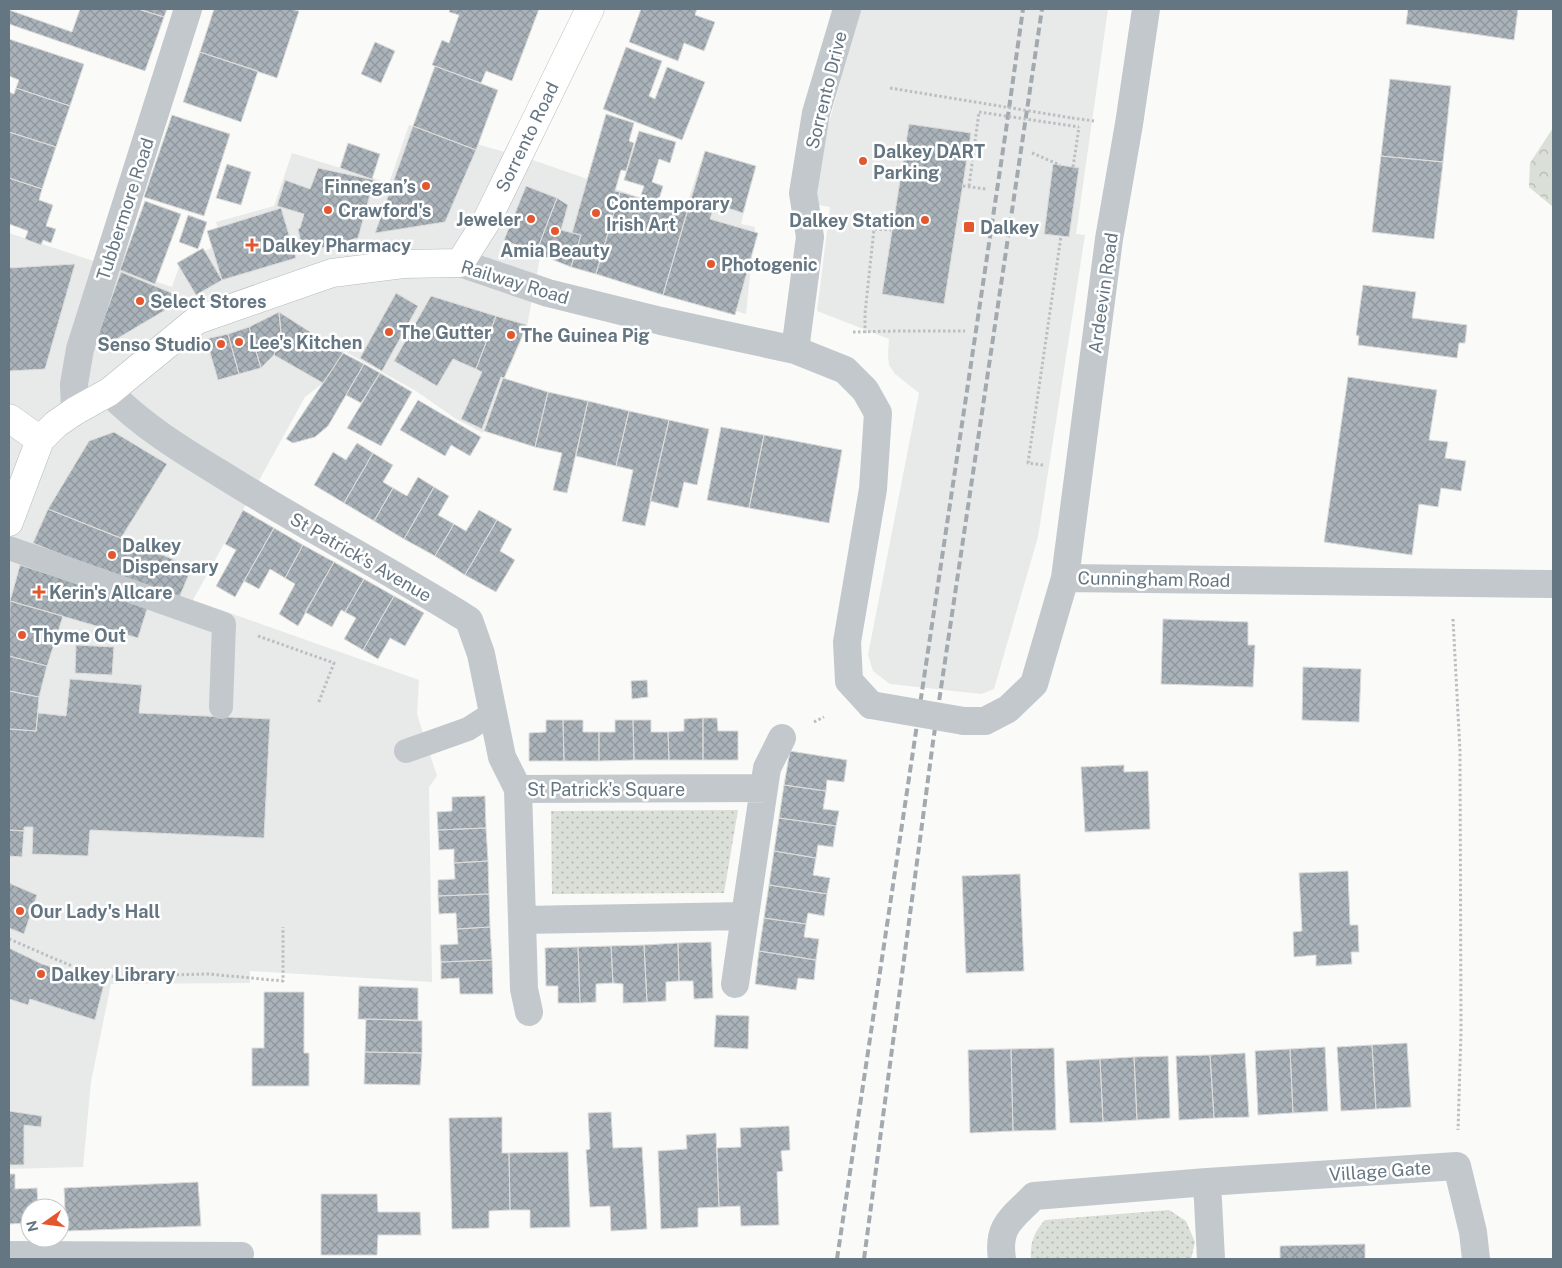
<svg xmlns="http://www.w3.org/2000/svg" width="1562" height="1268" font-family="'Public Sans',sans-serif">
	<style>
		.built { fill: #e8e9e9 }
		.grass { fill: url(#grass-dots) }
		.forest { fill: url(#forest-crowns) }
		.building { fill: url(#building-cross-hatch); stroke: #dcdcda }
		.lines { fill: none; stroke-linecap: round; stroke-linejoin: round }
		.secondary-casing { stroke: #b3babf; stroke-width: 29 }
		.path { stroke: #bbbfc2; stroke-width: 3; stroke-dasharray: 2.5 2.5; stroke-linecap: butt }
		.lane { stroke: #c3c8cc; stroke-width: 24 }
		.street { stroke: #c3c8cc; stroke-width: 28 }
		.secondary { stroke: #fff; stroke-width: 28 }
		.rail { stroke: #a2aab0; stroke-width: 4; stroke-dasharray: 8 4; stroke-linecap: butt }
		.path-bridge { stroke: #bbbfc2; stroke-width: 3; stroke-dasharray: 2.5 2.5; stroke-linecap: butt }
		.street-bridge { stroke: #c3c8cc; stroke-width: 28 }
		.poi-dot { fill: #e4572e; stroke: #fff; stroke-width: 2 }
		.labels { text-anchor: middle; dominant-baseline: central; stroke-width: 5; stroke-linejoin: round; paint-order: stroke }
		.street-label { font-size: 18px; fill: #657683; stroke: #fff }
		.poi-label { font-size: 18px; font-weight: bold; fill: #657683; stroke: #fff; text-anchor: start }
	</style>
	<defs>
		<pattern id="grass-dots" width="8" height="8" patternUnits="userSpaceOnUse" patternTransform="scale(1.25)"><rect width="8" height="8" fill="#dadfd7"/><path d="M2 2h.1M6 6h.1" fill="none" stroke="#b4b9b4" stroke-width="1.8" stroke-linecap="round"/></pattern>
		<pattern id="forest-crowns" width="20" height="18" patternUnits="userSpaceOnUse" patternTransform="scale(1.25)"><rect width="20" height="18" fill="#dadfd7"/><path d="M2 6a3 3 0 1 1 6 0M12 15a3 3 0 1 1 6 0" fill="none" stroke="#b4b9b4"/></pattern>
		<pattern id="building-cross-hatch" width="8" height="8" patternUnits="userSpaceOnUse" patternTransform="scale(1.25)"><rect width="8" height="8" fill="#aab3b9"/><path d="M0 0l8 8M0 8l8-8" fill="none" stroke="#8e969c"/></pattern>
	</defs>
	<rect width="100%" height="100%" fill="#fafaf8"/>
	<!-- built -->
	<path class="built" d="M860,9H1108L1076,234L1085,235L1038,537L994,689L981,694L890,684L873,671L868,655L919,393L895,374L889,365L888,355L889,339L817,311L830,207L807,203Z
		M409,125L533,160L684,213L704,152L755,168L741,224L755,227L746,314L541,252L527,326L505,378H502L483,433L456,419L416,391L344,351L323,383L305,397L193,600L419,680L417,714L437,776L429,787L432,982L250,971V983L111,984L91,1082L83,1167L9,1169V233L172,287L180,264L222,242L216,222L274,206L292,153L389,183Z"/>
	<!-- grass -->
	<path class="grass" d="M738,810L724,893L552,894L551,811Z
		M1169,1210L1186,1221L1195,1242L1191,1259H1031C1030,1243 1034,1232 1045,1220Z"/>
	<!-- forest -->
	<path class="forest" d="M1553,128V207L1529,187L1530,163Z"/>
	<!-- building -->
	<path class="building" d="M80,9H138L164,17L145,71L9,24V10L72,32Z
		M138,9H167L164,17Z
		M214,9H291L299,11L277,78L200,52Z
		M450,9H539L512,81L486,71L481,83L432,65L442,40L449,43L459,15L449,12Z
		M641,9H697L695,15L715,22L704,51L684,43L678,61L629,42Z
		M1408,9H1518L1514,40L1406,24Z
		M9,39L84,64L70,106L16,88L19,80L9,76Z
		M375,42L395,51L381,83L361,74Z
		M626,47L662,61L649,96L655,99L667,67L705,82L682,140L603,109Z
		M200,52L258,71L241,122L183,102Z
		M435,66L498,90L476,150L413,126Z
		M1390,79L1451,86L1443,162L1381,156Z
		M16,88L70,106L56,147L9,132V92L14,94Z
		M606,114L634,123L629,141L634,143L626,171L621,170L615,191L620,192L596,274L571,267L581,235L572,233Z
		M172,115L230,134L204,216L144,197Z
		M909,124L971,133L944,304L882,294Z
		M413,126L476,150L445,222L375,233Z
		M639,131L676,142L670,163L659,159L652,182L663,186L658,203L687,212L663,295L596,274L620,192L640,198L644,186L624,180Z
		M9,132L56,147L42,189L9,178Z
		M348,143L380,154L372,179L340,168Z
		M705,151L756,166L743,213L715,204L710,219L758,233L735,315L663,295Z
		M1381,156L1443,162L1434,239L1372,232Z
		M227,164L251,172L241,205L216,198Z
		M1053,164L1079,168L1069,237L1044,234Z
		M318,168L374,180L358,238L303,253L298,229L300,228L304,214L277,206L285,180L310,189Z
		M9,178L42,189L39,200L53,205L46,226L56,229L51,243L43,240L41,245L25,239L28,231L9,224Z
		M526,186L557,198L536,253L504,240Z
		M557,198L568,205L561,230L581,235L571,267L536,253Z
		M145,201L181,214L155,284L120,270Z
		M281,208L296,258L222,280L207,231Z
		M188,215L207,222L198,249L179,242Z
		M203,248L222,280L196,295L177,263Z
		M75,264L45,369L9,371V268Z
		M121,272L174,294L167,309L108,344L97,337Z
		M1363,285L1416,292L1412,318L1467,325L1465,343H1459L1457,358L1358,345L1359,336L1356,335Z
		M396,293L418,306L382,371L360,358Z
		M431,296L496,316L476,369L453,359L437,386L394,361Z
		M279,312L343,353L323,383L274,355L281,332Z
		M279,312L281,332L274,355L261,368L249,327Z
		M496,316L527,325L504,378L501,377L482,429L461,419L482,372L476,369Z
		M249,327L261,368L239,374L228,334Z
		M228,334L239,374L218,380L206,339Z
		M343,353L364,364L328,426L315,437L293,443L286,439Z
		M364,364L380,373L361,403L346,395Z
		M380,373L412,392L381,446L347,428Z
		M1348,377L1437,390L1429,440L1448,442L1445,458L1466,461L1461,491L1441,488L1438,507L1419,504L1412,555L1324,542Z
		M503,378L548,392L535,447L484,431Z
		M548,392L588,401L567,493L553,490L562,453L535,447Z
		M418,400L481,437L470,456L451,445L445,456L400,430Z
		M588,401L629,411L616,466L576,456Z
		M629,411L669,420L645,526L622,521L633,470L616,466Z
		M669,420L709,429L697,485L684,482L678,508L650,501Z
		M721,427L764,435L749,508L707,500Z
		M114,432L167,464L121,538L48,509L89,441Z
		M764,435L842,450L829,523L749,508Z
		M357,443L373,453L344,503L314,485L333,452L346,460Z
		M373,453L393,465L383,482L393,488L374,521L344,503Z
		M418,477L434,487L404,539L374,521L393,488L407,496Z
		M434,487L449,496L438,515L454,524L435,556L404,539Z
		M48,509L192,567L179,598L161,595L33,543Z
		M243,510L274,528L235,597L216,586L236,550L225,544Z
		M479,510L497,520L465,575L435,556L454,524L466,531Z
		M497,520L512,529L500,551L515,560L496,592L465,575Z
		M274,528L303,545L285,578L270,569L259,589L244,581Z
		M303,545L334,562L298,626L279,614L295,584L285,578Z
		M334,562L364,579L345,612L341,610L332,627L305,612Z
		M20,565L148,606L138,638L10,601Z
		M364,579L394,596L363,650L344,639L356,618L345,612Z
		M394,596L424,613L405,646L390,638L378,659L363,650Z
		M10,601L63,616L47,666L9,656Z
		M1163,619L1248,622V645H1255L1253,687L1161,684Z
		M76,645L114,647L112,675L75,673Z
		M9,656L47,666L39,697L9,691Z
		M1303,667L1361,669L1359,722L1302,720Z
		M70,679L142,685L139,713L270,719L264,838L90,830L88,856L32,854L33,827H24V831L9,830V729L36,731L38,713L66,716Z
		M647,680L648,697L632,699L631,681Z
		M9,691L39,697L36,731L9,729Z
		M703,718V760H669L668,732L684,731V719Z
		M703,718H717L718,731H738V760H703Z
		M546,720H563L564,761H529V733L546,732Z
		M563,720H583V732H599V761H564Z
		M615,720H633L634,760L599,761V732H615Z
		M633,720H651V732H668L669,760H634Z
		M790,751L847,760L844,782L827,780L826,791L784,785Z
		M1124,765V772L1148,771L1150,829L1085,832L1081,767Z
		M784,785L826,791L823,809L839,811L836,826L779,818Z
		M485,796L486,828L438,830L437,812L452,811V797Z
		M779,818L836,826L833,847L818,845L816,858L774,851Z
		M486,828L488,861L454,863V849L439,850L438,830Z
		M9,830L24,831L22,857L9,856Z
		M774,851L816,858L813,875L830,878L827,894L769,885Z
		M488,861L489,894L438,896V880L455,879L454,863Z
		M1348,871L1350,925H1358L1359,952H1351L1352,964L1316,966V955L1294,957L1293,932L1302,931L1299,873Z
		M1020,874L1024,971L966,973L962,876Z
		M9,883L37,895L24,934L9,928Z
		M769,885L827,894L824,916L808,913L806,924L764,918Z
		M489,894L490,927L457,929L456,913L439,914L438,896Z
		M764,918L806,924L804,937L819,939L816,960L759,951Z
		M490,927L492,960L441,962L440,945L458,944L457,929Z
		M711,942L713,998L694,999L693,981H679L678,943Z
		M678,943L679,981L666,982V1001L647,1002L644,945Z
		M644,945L647,1002L623,1003V984L613,983L611,946Z
		M611,946L613,983L596,984V1002L580,1003L578,947Z
		M578,947L580,1003H558V986H546L545,948Z
		M9,948L42,964L104,984L95,1020L30,999L28,1005L9,999Z
		M759,951L816,960L814,980L798,978L796,990L755,984Z
		M492,960L493,994H460L459,978L441,979V962Z
		M359,986L418,988V1020L358,1019Z
		M264,992H304V1053H309V1086H252V1048H264Z
		M716,1015L749,1016L748,1049L714,1047Z
		M366,1019L422,1021V1053L365,1052Z
		M1407,1043L1411,1107L1376,1109L1372,1045Z
		M1372,1045L1376,1109L1341,1111L1337,1047Z
		M1325,1047L1328,1111L1293,1113L1290,1049Z
		M1054,1048L1056,1130L1013,1131L1011,1049Z
		M1011,1049L1013,1131L970,1133L968,1050Z
		M1290,1049L1293,1113L1258,1115L1255,1051Z
		M365,1052L422,1053L420,1085L364,1084Z
		M1245,1053L1249,1117L1214,1118L1210,1055Z
		M1210,1055L1214,1118L1179,1120L1176,1056Z
		M1168,1056L1170,1118L1137,1120L1134,1057Z
		M1134,1057L1137,1120L1103,1122L1100,1059Z
		M1100,1059L1103,1122L1070,1123L1066,1061Z
		M9,1111L42,1116L41,1127L24,1125V1165H9Z
		M611,1112L613,1148L642,1147L647,1229L611,1231L610,1206L590,1207L586,1150L590,1149L588,1113Z
		M502,1117V1153H509L510,1210L489,1211V1228L452,1229L449,1118Z
		M789,1126L790,1150L781,1151L783,1171L777,1172L779,1225L741,1226L740,1206L719,1207L717,1148L741,1147L740,1128Z
		M716,1133L719,1207L698,1208V1227L661,1229L658,1151L687,1149L686,1135Z
		M568,1152L570,1227L530,1228V1210H510L509,1153Z
		M9,1174H15V1189L37,1188L38,1208H30V1223L9,1224Z
		M198,1182L201,1226L66,1231L64,1188Z
		M321,1194H377L378,1212H420L421,1235H378L377,1255H321Z
		M1365,1244V1259H1280V1246Z"/>
	<g class="lines">
		<!-- secondary casing -->
		<g class="secondary-casing">
			<path id="secondary" d="M9,418L40,440
				M9,522L40,440L56,424L75,411L109,392L197,320L332,273L403,264L460,263L486,222L590,9"/>
		</g>
		<!-- path -->
		<path class="path" d="M890,88L969,101
			M1072,118L1094,121
			M1032,153L1060,165
			M1073,167L1079,127
			M963,186L986,189
			M969,186L979,112
			M853,332L896,331H965
			M865,333V313L874,229L891,230
			M1043,465L1028,463L1061,236
			M1453,619L1460,751L1461,1032L1458,1130
			M258,636L334,663L318,704
			M814,722L824,717
			M9,939L88,973L125,978L168,975L209,974L283,981V927"/>
		<!-- lane -->
		<path class="lane" d="M9,548L224,624L221,707
			M406,751L468,729L493,713
			M9,1253L242,1254"/>
		<!-- street -->
		<path class="street" d="M460,263L548,293L661,321L795,350L845,370L865,390L878,413L873,489L847,642L849,681L871,705
			M795,350L810,237L803,193L816,113L847,9
			M109,392C143,427 185,452 226,477C306,527 389,570 469,620L481,654L502,757L518,789
			M75,411L74,384L80,349L188,9
			M1065,578L1553,584
			M964,721H985L1008,709L1034,684L1065,578L1109,239L1129,124L1146,9
			M764,788L518,789L522,920L745,916L764,788L767,768L782,738
			M522,920L524,989L529,1012
			M735,984L745,916
			M1207,1182L1457,1166L1473,1232L1476,1259
			M1002,1259C997,1225 1012,1219 1034,1196L1207,1182L1211,1259"/>
		<!-- secondary -->
		<use href="#secondary" class="secondary"/>
		<!-- rail -->
		<path class="rail" d="M837,1259L1006,130L1023,9
			M864,1259L933,742L1042,9"/>
		<!-- path-bridge -->
		<path class="path-bridge" d="M969,101L1072,118
			M979,112L1079,127"/>
		<!-- street-bridge -->
		<path class="street-bridge" d="M871,705L964,721"/>
	</g>
	<!-- markers -->
	<g class="poi-dot">
		<circle cx="863" cy="161" r="5"/>
		<circle cx="426" cy="186" r="5"/>
		<circle cx="328" cy="210" r="5"/>
		<circle cx="596" cy="213" r="5"/>
		<circle cx="531" cy="219" r="5"/>
		<circle cx="925" cy="220" r="5"/>
		<rect x="963" y="221" width="12" height="12" rx="2.5"/>
		<circle cx="555" cy="231" r="5"/>
		<path d="M249.5 237.5h5v5h5v5h-5v5h-5v-5h-5v-5h5z"/>
		<circle cx="711" cy="264" r="5"/>
		<circle cx="140" cy="301" r="5"/>
		<circle cx="389" cy="332" r="5"/>
		<circle cx="511" cy="335" r="5"/>
		<circle cx="239" cy="342" r="5"/>
		<circle cx="221" cy="344" r="5"/>
		<circle cx="112" cy="555" r="5"/>
		<path d="M36.5 584.5h5v5h5v5h-5v5h-5v-5h-5v-5h5z"/>
		<circle cx="22" cy="635" r="5"/>
		<circle cx="20" cy="911" r="5"/>
		<circle cx="41" cy="974" r="5"/>
	</g>
	<g class="labels">
		<!-- street labels -->
		<g class="street-label">
			<text transform="translate(826 90) rotate(-76)">Sorrento Drive</text>
			<text transform="translate(527 137) rotate(-64)">Sorrento Road</text>
			<text transform="translate(125 209) rotate(-72)">Tubbermore Road</text>
			<text transform="translate(515 282) rotate(17)">Railway Road</text>
			<text transform="translate(1103 293) rotate(-82)">Ardeevin Road</text>
			<text transform="translate(361 557) rotate(30)">St Patrick's Avenue</text>
			<text transform="translate(1154 579) rotate(1)">Cunningham Road</text>
			<text x="606" y="789">St Patrick's Square</text>
			<text transform="translate(1380 1171) rotate(-4)">Village Gate</text>
		</g>
		<!-- poi labels -->
		<g class="poi-label">
			<text x="873" y="151">Dalkey DART<tspan x="873" dy="21">Parking</tspan></text>
			<text x="416" y="186" text-anchor="end">Finnegan’s</text>
			<text x="606" y="203">Contemporary<tspan x="606" dy="21">Irish Art</tspan></text>
			<text x="338" y="210">Crawford's</text>
			<text x="521" y="219" text-anchor="end">Jeweler</text>
			<text x="915" y="220" text-anchor="end">Dalkey Station</text>
			<text x="980" y="227">Dalkey</text>
			<text x="262" y="245">Dalkey Pharmacy</text>
			<text x="555" y="250" text-anchor="middle">Amia Beauty</text>
			<text x="721" y="264">Photogenic</text>
			<text x="150" y="301">Select Stores</text>
			<text x="399" y="332">The Gutter</text>
			<text x="521" y="335">The Guinea Pig</text>
			<text x="249" y="342">Lee's Kitchen</text>
			<text x="211" y="344" text-anchor="end">Senso Studio</text>
			<text x="122" y="545">Dalkey<tspan x="122" dy="21">Dispensary</tspan></text>
			<text x="49" y="592">Kerin's Allcare</text>
			<text x="32" y="635">Thyme Out</text>
			<text x="30" y="911">Our Lady's Hall</text>
			<text x="51" y="974">Dalkey Library</text>
		</g>
	</g>
	<!-- border -->
	<rect width="1562" height="1268" fill="none" stroke="#657683" stroke-width="20"/>
	<!-- north arrow -->
	<g transform="translate(45 1223) rotate(256)"><circle r="24" fill="#ffffff" stroke="#c1c8cd"/>
	<path d="M0-4L9 19L0 12L-9 19Z" fill="#e4572e"/>
	<text y="-8" font-size="14" font-weight="bold" text-anchor="middle" fill="#657683">N</text>
	</g>
</svg>
